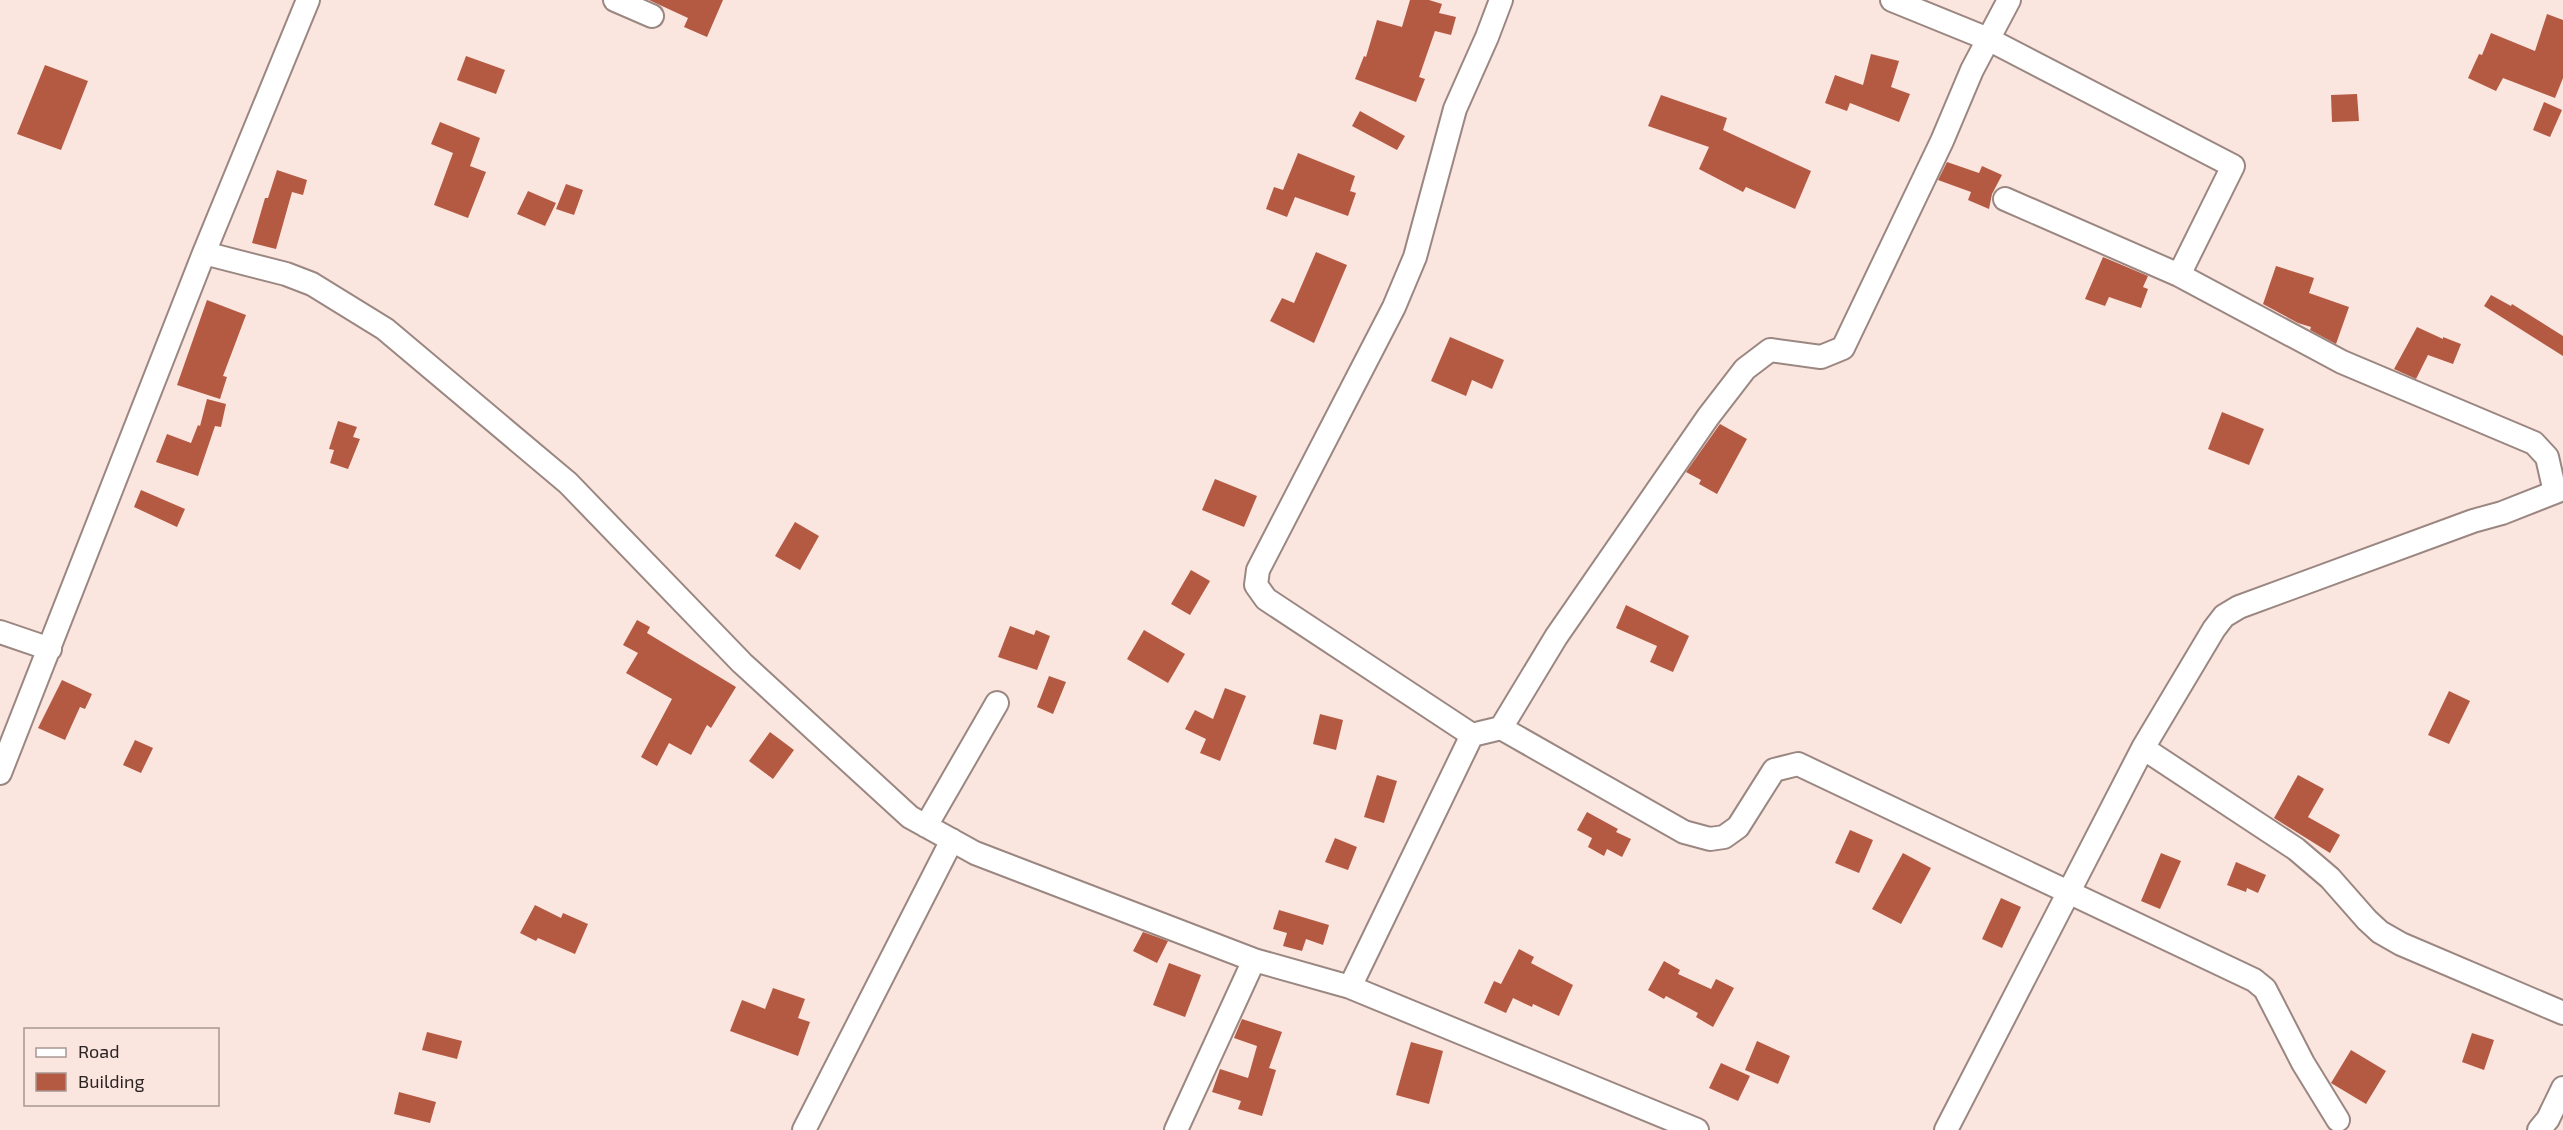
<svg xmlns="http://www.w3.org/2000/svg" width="2563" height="1130" font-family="'Exo 2',sans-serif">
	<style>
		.building { fill: #b45a43 }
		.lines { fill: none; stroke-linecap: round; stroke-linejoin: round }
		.minor-casing { stroke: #9b8781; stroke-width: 26 }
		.minor { stroke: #fff; stroke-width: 22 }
	</style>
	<rect width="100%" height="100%" fill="#fbe5df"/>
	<!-- building -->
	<path class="building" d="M649,0H723L707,37L684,27L688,18Z
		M1410,0H1429L1442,4L1439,13L1456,17L1451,35L1435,31L1419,77L1425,79L1416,102L1355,79L1364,56L1366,57L1377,20L1402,27Z
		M2547,14L2563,20V78L2555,98L2503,78L2496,91L2468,78L2479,54L2482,55L2491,33L2535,51Z
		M1871,54L1899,61L1891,87L1910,94L1899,122L1850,103L1847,111L1825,103L1835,75L1863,85Z
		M466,56L505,70L496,94L457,80Z
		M45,65L88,81L61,150L17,134Z
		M2357,94L2359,121L2332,122L2331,95Z
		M1661,95L1727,118L1723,130L1811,171L1795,209L1746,187L1743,192L1699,169L1709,147L1648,126Z
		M2544,102L2562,110L2550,137L2533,130Z
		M1360,111L1405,136L1397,150L1352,126Z
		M440,122L480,138L470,166L486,172L468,218L434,205L453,153L431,144Z
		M1298,153L1355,176L1350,191L1356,193L1348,216L1295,197L1287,217L1266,209L1274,187L1283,190Z
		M1947,162L1979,173L1982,166L2002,175L1992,194L1989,209L1968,200L1971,192L1938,180Z
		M277,170L307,180L303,195L292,192L276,249L252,243L265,198H268Z
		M566,184L583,190L574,215L556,209Z
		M528,191L556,203L545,226L517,214Z
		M1316,252L1347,265L1314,343L1270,321L1282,298L1294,303Z
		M2103,257L2148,276L2143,287L2148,289L2141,308L2109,297L2105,306L2085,299Z
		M2276,266L2314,278L2309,293L2349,307L2336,344L2310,330L2311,327L2298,323L2263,304Z
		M2491,295L2511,306L2512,304L2563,336V356L2484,306Z
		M207,300L246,315L223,376L227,377L220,399L177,385Z
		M2417,327L2443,339V337L2461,344L2453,364L2428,355L2416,379L2394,369Z
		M1450,337L1504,360L1492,389L1472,380L1466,396L1431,381Z
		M207,399L226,404L221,427L215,426L198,476L156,462L167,434L191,443L198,425L200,426Z
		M2222,412L2264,429L2249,465L2208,449Z
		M338,421L357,427L353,437L360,439L348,469L330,463L334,450L329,449Z
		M1720,424L1747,439L1717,494L1699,484L1701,480L1686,472Z
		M1215,479L1257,496L1244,527L1202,510Z
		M141,490L185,509L177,527L134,507Z
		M795,522L819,536L800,570L775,556Z
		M1191,570L1210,581L1190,615L1171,604Z
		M1626,605L1689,636L1673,672L1650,662L1657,646L1616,628Z
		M637,620L650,627L647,633L736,687L711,728L707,725L691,755L669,743L657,766L641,757L672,699L626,673L638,653L623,645Z
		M1010,626L1034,635L1036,630L1050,636L1037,670L998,657Z
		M1144,630L1185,654L1168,683L1127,659Z
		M1049,676L1066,682L1053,714L1037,707Z
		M62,680L92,694L85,709L80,707L65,740L38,728Z
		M1225,688L1246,696L1220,761L1200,753L1206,739L1185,729L1195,710L1213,719Z
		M2449,691L2470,701L2449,744L2428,735Z
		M1320,714L1343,720L1336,750L1313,744Z
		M770,732L794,750L773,779L749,761Z
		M135,740L153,748L141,773L123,765Z
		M1377,775L1397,781L1384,823L1364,817Z
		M2298,775L2324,789L2308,817L2340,835L2330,853L2274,818Z
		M1587,812L1618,829L1616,832L1631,839L1622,857L1607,849L1604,856L1588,847L1592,838L1577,830Z
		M1850,830L1873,840L1859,873L1835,863Z
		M1335,838L1357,847L1348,870L1325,862Z
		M1903,853L1931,868L1901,924L1872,909Z
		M2161,853L2181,861L2160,909L2141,901Z
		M2236,862L2266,875L2258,893L2247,888L2246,892L2227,885Z
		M2001,898L2021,907L2002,948L1982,939Z
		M535,905L561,918L563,913L588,924L575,954L538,938L536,941L520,933Z
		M1279,910L1329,925L1323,945L1306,939L1302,951L1283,946L1287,933L1273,929Z
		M1143,932L1168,941L1157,963L1133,951Z
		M1519,949L1534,957L1531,963L1573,985L1559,1016L1533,1004L1532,1007L1513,998L1506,1013L1484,1003L1494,981L1501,984Z
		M1664,961L1680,970L1678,974L1711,989L1716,979L1734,988L1713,1027L1696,1017L1698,1013L1666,996L1664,999L1648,990Z
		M1169,963L1201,975L1185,1017L1153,1005Z
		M773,988L805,999L798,1018L810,1022L798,1056L730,1031L742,1000L765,1009Z
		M1242,1019L1282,1032L1269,1068L1276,1070L1262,1116L1238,1109L1241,1101L1212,1092L1220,1069L1248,1078L1257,1046L1234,1038Z
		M427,1032L462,1041L457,1059L422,1050Z
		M2472,1033L2494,1040L2484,1070L2462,1062Z
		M1757,1041L1790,1056L1778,1084L1745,1070Z
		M1411,1042L1443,1051L1429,1104L1396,1095Z
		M2351,1050L2386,1071L2366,1104L2331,1083Z
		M1721,1063L1750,1076L1738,1101L1709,1088Z
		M399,1092L436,1102L430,1123L394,1114Z"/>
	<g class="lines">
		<!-- minor casing -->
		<g class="minor-casing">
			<path id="minor" d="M615,0L652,16
				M1892,0L1988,39L2233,166L2179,275L2342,362L2534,443L2547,457L2555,492
				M2005,199L2179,275
				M204,253L286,274L312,284L385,329L568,483L742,663L910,817L975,853L1254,960
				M0,632L50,649
				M1501,728L1684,832L1710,839L1724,837L1738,827L1774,770L1798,764L2254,980L2265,989L2303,1063L2338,1120
				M1472,735L1266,599L1256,585L1258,570L1394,307L1415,257L1455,109L1487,37L1501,0
				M2143,748L2296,849L2330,878L2367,920L2380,932L2401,944L2563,1013
				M0,773L204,253L308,0
				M926,826L997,703
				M1350,987L1697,1130
				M804,1130L952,840
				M1176,1130L1254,960L1350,987L1472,735L1501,728L1556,637L1708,417L1745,369L1770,350L1821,357L1843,348L1942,141L1972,70L2009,0
				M1946,1130L2143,748L2214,629L2224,616L2239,607L2473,521L2502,513L2563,489
				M2539,1130L2548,1119L2563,1088"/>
		</g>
		<!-- minor -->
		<use href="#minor" class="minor"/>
	</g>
	<!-- legend -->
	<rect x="24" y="1028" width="195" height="78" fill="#fbe5df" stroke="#a89793" stroke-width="1.5"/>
	<rect x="36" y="1048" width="30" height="9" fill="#ffffff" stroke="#a89793" stroke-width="1.5"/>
	<text x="78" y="1058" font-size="18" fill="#2b2321">Road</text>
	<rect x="36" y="1073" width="30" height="18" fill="#b45a43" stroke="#a89793" stroke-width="1.5"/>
	<text x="78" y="1088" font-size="18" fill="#2b2321">Building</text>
</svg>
